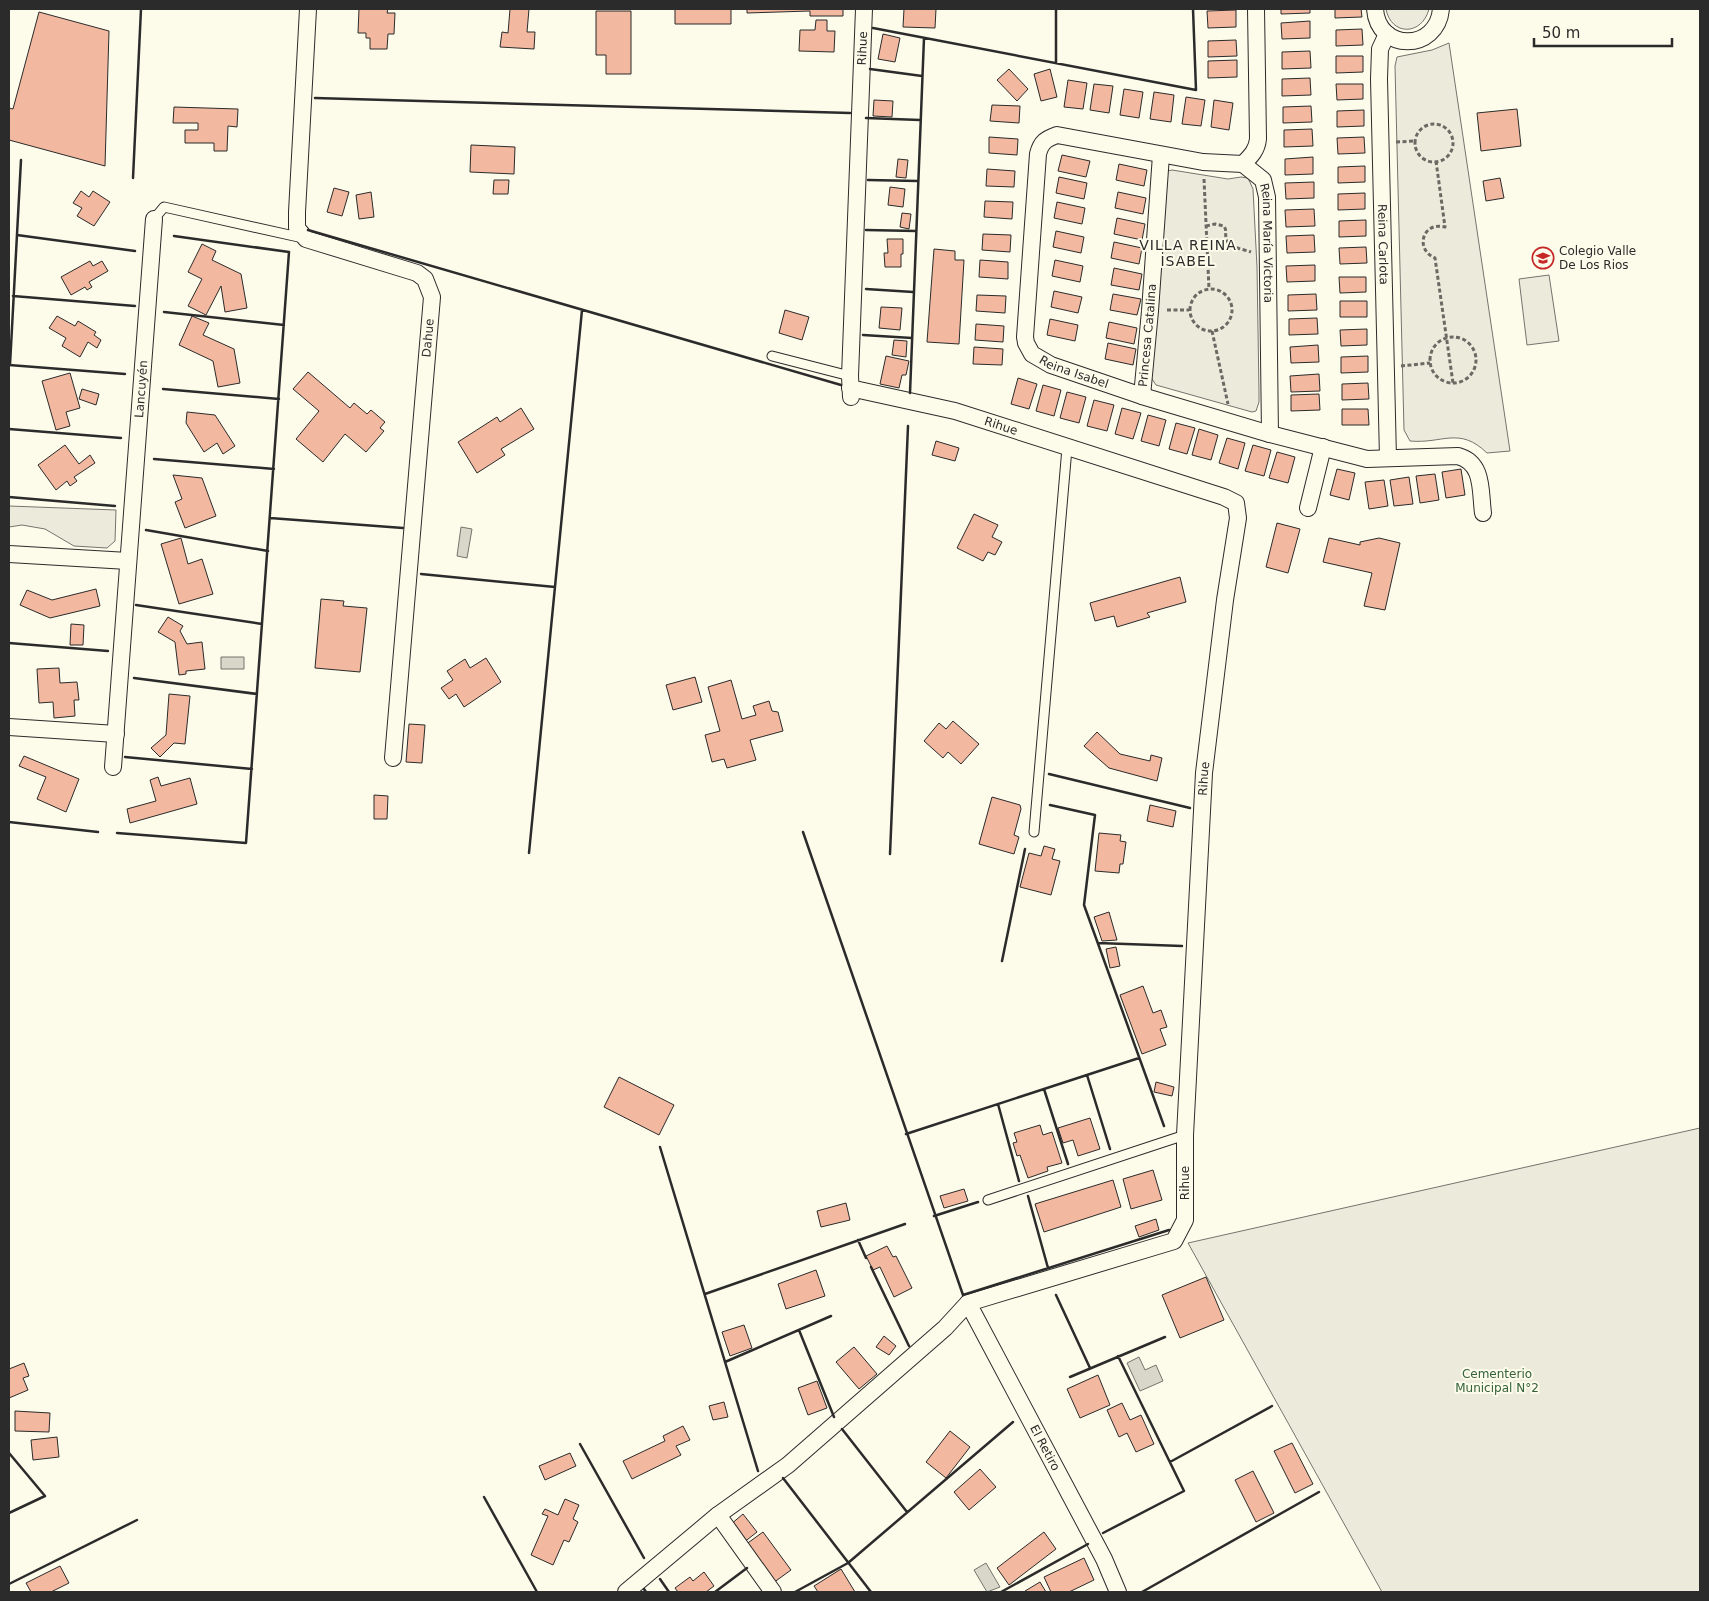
<svg xmlns="http://www.w3.org/2000/svg" width="1709" height="1601" font-family="'DejaVu Sans',sans-serif">
	<style>
		.green { fill: #ecebdb; stroke: #74746e }
		.water { fill: #d8d7c9; stroke: #74746e }
		.building { fill: #f2b8a0; stroke: #2b2b2b }
		.lines { fill: none; stroke-linecap: round; stroke-linejoin: round }
		.service-casing { stroke: #2b2b2b; stroke-width: 11 }
		.minor-casing { stroke: #2b2b2b; stroke-width: 18 }
		.path { stroke: #6a6964; stroke-width: 3; stroke-dasharray: 4 2.5; stroke-linecap: butt }
		.service { stroke: #fdfbea; stroke-width: 9 }
		.minor { stroke: #fdfbea; stroke-width: 16 }
		.wall { stroke: #2b2b2b; stroke-width: 2.5 }
		.labels { text-anchor: middle; dominant-baseline: central; stroke-width: 4; stroke-linejoin: round; paint-order: stroke }
		.street-label { font-size: 12px; fill: #2b2b2b; stroke: #fdfbea }
		.poi-label { font-size: 12px; fill: #2b2b2b; stroke: #fdfbea; text-anchor: start }
		.park-label { font-size: 12px; fill: #34623c; stroke: #fdfbea }
		.neighbourhood-label { font-size: 14px; letter-spacing: 1px; fill: #2b2b2b; stroke: #fdfbea }
	</style>
	<rect width="100%" height="100%" fill="#fdfbea"/>
	<!-- green -->
	<path class="green" d="M1386,9H1429C1422,36 1391,36 1386,9Z
		M1449,43L1510,451L1487,453C1459,426 1443,444 1410,441L1404,430L1395,66L1397,57L1432,50Z
		M1172,170L1228,179L1241,177L1248,178L1253,189L1257,267L1259,393V402L1256,411L1252,412L1156,385L1150,376L1167,171Z
		M1549,275L1559,341L1527,345L1519,279Z
		M9,506L116,510L115,541L107,548L74,546L45,529L22,525L9,527Z
		M1700,1128V1592H1382L1188,1243Z"/>
	<!-- water -->
	<path class="water" d="M461,527L472,529L467,558L457,556Z
		M221,657H244V669H221Z
		M1139,1357L1145,1370L1156,1365L1163,1381L1140,1391L1127,1363Z
		M986,1563L1000,1587L987,1592L974,1570Z"/>
	<!-- building -->
	<path class="building" d="M359,9H388L387,13H395L394,34H388L387,49H370V38H366V33H358Z
		M510,9H529L527,32H535L534,49L500,47L502,32L508,33Z
		M675,9H731V24H675Z
		M747,9H843V16H810V11L747,13Z
		M904,9H936L935,28L903,27Z
		M1281,9H1310V13L1281,14Z
		M1335,9H1361L1362,17L1335,18Z
		M1236,10V27L1208,28L1207,11Z
		M596,11H631V74H606V55H596Z
		M39,12L109,31L105,166L9,140V108L13,109Z
		M816,20H827V31H835L834,52L799,51L800,30H815Z
		M1310,21V38L1282,39L1281,23Z
		M1362,29L1363,45L1336,46V30Z
		M883,34L900,38L895,62L878,59Z
		M1236,40L1237,56L1208,57V41Z
		M1310,51L1311,68L1282,69V52Z
		M1336,56H1363V72L1336,73Z
		M1237,60V77L1208,78V61Z
		M1009,69L1028,89L1017,101L997,80Z
		M1050,69L1057,97L1041,101L1034,74Z
		M1310,78L1311,95L1282,96V79Z
		M1068,80L1087,83L1083,109L1064,107Z
		M1094,84L1113,86L1109,113L1090,110Z
		M1336,84H1363V99L1337,100Z
		M1124,89L1143,92L1139,118L1120,115Z
		M1154,92L1174,95L1171,122L1150,119Z
		M1186,97L1205,100L1201,126L1182,124Z
		M874,100L893,101L892,117L873,116Z
		M1214,100L1233,103L1229,130L1211,127Z
		M992,105L1020,106L1019,123L990,121Z
		M1311,106L1312,122L1283,123V107Z
		M174,107L238,109L237,127L228,126L227,151H214V143H185V130H198V123H173Z
		M1517,109L1521,146L1481,151L1477,113Z
		M1364,110V126L1337,127V111Z
		M1312,129L1313,146L1284,147V130Z
		M989,137L1018,139L1017,155L989,153Z
		M1364,137L1365,153L1338,154L1337,138Z
		M471,145L515,147L514,174L470,172Z
		M1062,155L1090,161L1086,177L1058,171Z
		M1313,157V174L1285,175V159Z
		M898,159L908,160L906,178L896,177Z
		M1119,164L1147,170L1144,186L1116,180Z
		M1365,166V182L1338,183V167Z
		M987,169L1015,171L1014,187L986,186Z
		M1059,177L1087,183L1084,199L1056,193Z
		M1500,178L1504,198L1486,201L1483,181Z
		M494,180H509L508,194H493Z
		M1314,182V198L1286,199L1285,183Z
		M890,187L905,189L903,207L888,205Z
		M334,188L349,192L342,216L327,212Z
		M81,191L89,197L93,191L110,202L94,226L77,216L82,208L73,203Z
		M371,192L374,217L359,219L356,195Z
		M1118,192L1146,198L1143,214L1115,208Z
		M1365,193V209L1338,210V194Z
		M985,201L1013,202L1012,219L984,217Z
		M1057,202L1085,208L1082,224L1054,218Z
		M1314,209L1315,226L1286,227L1285,210Z
		M902,213L911,214L909,229L900,227Z
		M1117,218L1145,224L1142,240L1114,234Z
		M1366,220V236L1339,237V221Z
		M1056,231L1084,237L1081,253L1053,247Z
		M983,234L1011,235L1010,252L982,250Z
		M1314,235L1315,252L1287,253L1286,236Z
		M887,239H903V254H901V267H885L884,253H888Z
		M1114,242L1142,248L1139,264L1111,258Z
		M202,244L216,251L212,260L241,274L247,308L225,312L221,286L206,315L188,306L202,279L188,272Z
		M1366,247L1367,263L1340,264L1339,248Z
		M934,249L955,251V260H964L959,344L927,342Z
		M980,260L1008,262V279L979,277Z
		M1055,260L1083,266L1080,282L1052,276Z
		M90,261L93,266L102,261L108,271L89,282L92,287L87,290L85,287L71,295L61,277Z
		M1315,265V281L1287,282L1286,266Z
		M1114,268L1142,274L1139,290L1111,285Z
		M1339,277H1366V292L1340,293Z
		M1054,291L1082,297L1078,313L1051,307Z
		M1113,294L1141,299L1137,315L1110,310Z
		M1316,294L1317,310L1288,311V295Z
		M977,295L1006,296L1005,313L976,311Z
		M1340,301H1367V317H1340Z
		M881,307L902,308L900,330L879,328Z
		M785,310L809,317L802,340L779,333Z
		M57,316L75,326L78,321L96,332L94,335L101,340L97,348L88,342L80,357L62,346L66,338L49,328Z
		M192,316L209,323L203,335L234,349L240,383L218,387L213,361L179,345Z
		M1317,318L1318,334L1289,335V319Z
		M1050,319L1078,325L1075,341L1047,335Z
		M1109,322L1137,328L1134,344L1106,338Z
		M976,324L1004,326L1003,342L975,340Z
		M1367,329V345L1341,346L1340,330Z
		M894,340L907,341L906,357L892,355Z
		M1108,343L1136,349L1133,365L1105,359Z
		M1318,345L1319,362L1291,363L1290,347Z
		M974,347L1003,349L1002,365L973,364Z
		M886,356L909,361L906,375H902L899,388L880,384Z
		M1368,356V372L1341,373V357Z
		M308,372L350,408L354,403L367,414L371,410L385,422L380,428L384,431L366,452L345,434L323,462L296,439L319,411L293,389Z
		M70,373L80,408L66,412L70,426L56,430L42,381Z
		M1319,374L1320,391L1291,392L1290,376Z
		M1018,378L1037,384L1029,409L1011,404Z
		M1368,383L1369,399L1342,400V384Z
		M1043,385L1061,390L1054,416L1036,411Z
		M82,389L99,394L96,405L79,399Z
		M1067,392L1086,397L1079,423L1060,418Z
		M1319,394L1320,410L1291,411V395Z
		M1094,400L1114,405L1107,431L1087,426Z
		M521,408L534,429L501,449L505,455L477,473L458,442L497,417L500,422Z
		M1122,408L1141,413L1133,439L1115,434Z
		M1342,409H1368L1369,425H1342Z
		M187,412L215,415L235,446L223,454L217,443L204,452L186,423Z
		M1148,415L1166,420L1159,446L1141,441Z
		M1176,423L1195,428L1187,454L1169,449Z
		M1199,429L1218,435L1211,460L1192,455Z
		M1227,438L1245,443L1238,469L1219,463Z
		M936,441L959,448L955,461L932,455Z
		M65,445L79,464L90,455L95,463L74,477L77,481L70,486L67,481L56,490L38,465Z
		M1253,445L1271,450L1264,476L1245,471Z
		M1277,452L1295,457L1288,483L1269,478Z
		M1337,469L1355,473L1349,500L1330,495Z
		M1461,469L1465,495L1446,498L1442,472Z
		M1435,474L1439,500L1420,503L1416,476Z
		M173,475L202,478L216,516L185,528L175,502L182,499Z
		M1409,477L1413,504L1394,506L1390,480Z
		M1384,480L1388,506L1369,509L1365,482Z
		M974,514L998,525L992,537L1002,542L995,555L988,552L983,561L957,548Z
		M1277,523L1300,529L1288,573L1266,567Z
		M181,538L188,564L202,559L213,594L179,604L161,544Z
		M1329,538L1360,545V542L1379,538L1400,543L1385,610L1364,606L1372,573L1323,562Z
		M1180,577L1186,602L1147,613L1150,617L1117,627L1114,616L1095,621L1090,603Z
		M96,589L100,606L50,618L20,605L27,590L52,600Z
		M321,599L344,601L343,606L367,608L360,672L315,668Z
		M168,617L183,626L180,631L187,644L202,642L205,669L186,671V674L179,675L175,642L158,632Z
		M71,624L84,625L83,645H70Z
		M486,658L501,682L464,707L456,694L449,699L441,688L453,680L447,671L465,659L470,668Z
		M59,668L60,683L77,682L79,700H74L75,716L54,718L53,702L39,703L37,669Z
		M695,677L702,702L673,710L666,685Z
		M731,680L742,719L756,715L753,706L769,701L772,711L778,712L783,731L750,740L756,760L727,768L724,759L712,762L705,735L720,731L708,687Z
		M169,694L190,696L185,744L174,743L160,757L151,748L166,735Z
		M953,721L979,744L961,764L948,752L943,758L924,741L939,723L946,729Z
		M409,724L425,725L422,763L406,762Z
		M1097,732L1120,754L1150,761L1151,755L1162,758L1157,781L1109,768L1084,746Z
		M24,756L79,779L66,812L37,799L46,777L19,766Z
		M158,777L161,786L190,778L197,804L130,823L127,809L156,801L150,780Z
		M374,795L388,796L387,819H374Z
		M992,797L1020,805L1021,809L1014,835L1019,837L1014,854L979,844Z
		M1150,805L1176,811L1173,827L1147,821Z
		M1099,833L1121,835L1120,841L1126,842L1123,864H1120L1119,873L1095,871Z
		M1044,846L1055,849L1052,859L1060,861L1051,895L1020,887L1029,853L1041,856Z
		M1109,912L1117,940L1102,941L1094,917Z
		M1116,947L1120,966L1110,968L1106,949Z
		M1143,986L1153,1013L1161,1010L1167,1027L1160,1029L1166,1045L1142,1054L1120,995Z
		M619,1077L674,1105L659,1135L604,1107Z
		M1156,1082L1174,1087L1172,1096L1154,1092Z
		M1090,1118L1100,1149L1078,1156L1073,1140L1063,1143L1058,1128Z
		M1040,1125L1043,1135L1052,1132L1062,1163L1047,1167L1048,1171L1028,1178L1020,1155L1017,1156L1013,1143L1017,1142L1014,1133Z
		M1153,1170L1162,1200L1131,1209L1123,1179Z
		M1113,1180L1121,1207L1044,1232L1035,1204Z
		M964,1189L968,1201L944,1208L940,1196Z
		M846,1203L850,1220L821,1227L817,1211Z
		M1156,1219L1159,1230L1139,1237L1135,1226Z
		M887,1246L893,1257L896,1256L912,1288L894,1297L880,1267L873,1270L866,1256Z
		M816,1270L825,1296L786,1309L778,1284Z
		M1206,1277L1224,1320L1180,1338L1162,1295Z
		M744,1325L752,1348L730,1356L722,1332Z
		M884,1336L896,1346L889,1355L876,1347Z
		M854,1347L877,1374L859,1389L836,1362Z
		M24,1363L29,1376L23,1378L28,1390L9,1398V1369Z
		M1098,1375L1110,1405L1080,1418L1067,1389Z
		M817,1381L827,1408L808,1415L798,1388Z
		M724,1402L728,1417L713,1420L709,1406Z
		M1122,1403L1130,1420L1141,1415L1154,1444L1136,1452L1127,1433L1119,1437L1107,1410Z
		M15,1411L50,1413L49,1432L15,1431Z
		M683,1426L690,1440L676,1446L681,1455L632,1479L623,1461L665,1441L663,1436Z
		M950,1431L970,1447L946,1478L926,1462Z
		M57,1437L59,1457L33,1460L31,1440Z
		M1292,1443L1313,1484L1295,1493L1274,1451Z
		M570,1453L576,1466L545,1480L539,1466Z
		M980,1469L996,1487L969,1510L954,1492Z
		M1253,1471L1274,1513L1256,1522L1235,1480Z
		M565,1499L579,1505L573,1519L578,1522L569,1542L564,1540L553,1565L531,1555L548,1516L542,1514L545,1509L558,1515Z
		M743,1514L757,1532L743,1543L730,1525Z
		M763,1532L791,1570L773,1583L745,1545Z
		M1044,1532L1056,1549L1009,1585L997,1568Z
		M1084,1558L1094,1580L1069,1592H1051L1044,1577Z
		M60,1566L69,1583L51,1592H31L26,1583Z
		M841,1569L855,1592H818L814,1586Z
		M704,1572L714,1586L706,1592H678L675,1588L690,1577L693,1581Z
		M1040,1582L1046,1592H1026L1025,1591Z"/>
	<g class="lines">
		<!-- service casing -->
		<g class="service-casing">
			<path id="service" d="M154,219L164,207L303,238
				M772,356L850,376
				M1034,832L1067,448
				M988,1200L1185,1135"/>
		</g>
		<!-- minor casing -->
		<g class="minor-casing">
			<g id="minor">
				<path d="M308,9L297,212V228L306,239L417,273L425,279L432,297L393,758"/>
				<path d="M1375,9C1378,52 1437,52 1441,9"/>
				<path id="s1" d="M1387,34L1380,49L1379,79L1388,458"/>
				<path id="s2" d="M1243,164L1203,162L1057,135C1046,139 1041,142 1038,154L1025,337L1026,343L1032,354L1051,365L1142,396L1270,434L1367,459L1458,456C1484,463 1480,491 1483,513"/>
				<path id="s3" d="M1243,164L1263,180L1267,197L1270,434"/>
				<path d="M1243,164C1251,156 1257,150 1258,139L1256,9"/>
				<path id="s4" d="M1142,396L1150,311L1161,155"/>
				<path id="s5" d="M851,397L850,376L864,9"/>
				<path d="M1308,508L1323,447"/>
				<path d="M9,554L128,561"/>
				<path d="M9,727L116,734"/>
				<path id="s6" d="M113,767L154,219"/>
				<path id="s7" d="M968,1303L1104,1559L1118,1592"/>
				<path d="M718,1515L773,1592"/>
				<path id="s8" d="M626,1592L718,1515L788,1465L945,1328L968,1303L1174,1241L1185,1220V1135L1204,773L1225,600L1238,518L1236,503L1224,497L955,411L850,388"/>
			</g>
		</g>
		<!-- path -->
		<path class="path" d="M1415 143a19 19 0 1 1 38 0a19 19 0 1 1-38 0Z
			M1396,142L1415,141
			M1436,161L1445,227C1423,221 1414,249 1435,258L1453,383
			M1204,179L1209,289
			M1206,226L1215,224L1224,226C1227,231 1225,233 1226,238C1228,248 1243,249 1251,252
			M1190 310a21 21 0 1 1 42 0a21 21 0 1 1-42 0Z
			M1167,310H1189
			M1212,331L1228,404
			M1430 360a23 23 0 1 1 46 0a23 23 0 1 1-46 0Z
			M1401,366L1430,363"/>
		<!-- service -->
		<use href="#service" class="service"/>
		<!-- minor -->
		<use href="#minor" class="minor"/>
		<!-- wall -->
		<path class="wall" d="M873,28L1196,90L1193,9
			M1056,63V9
			M870,69L922,76
			M315,98L850,113
			M866,118L920,120
			M133,178L141,9
			M868,180L918,181
			M308,230L841,385
			M866,230L916,231
			M17,235L135,251
			M866,289L913,292
			M13,296L135,306
			M164,312L284,325
			M863,335L912,338
			M9,365L125,374
			M10,365L21,160
			M163,389L279,399
			M910,393L924,38
			M9,429L121,438
			M154,459L274,469
			M9,497L115,506
			M270,518L403,528
			M146,530L268,551
			M421,574L555,587
			M136,605L262,624
			M9,643L108,651
			M134,678L257,694
			M125,757L252,769
			M1049,774L1190,808
			M1050,805L1095,815L1084,905L1164,1126
			M9,822L98,832
			M803,832L963,1295L1169,1230
			M117,833L246,843L289,252L174,236
			M529,853L582,310
			M890,854L908,426
			M1098,943L1182,946
			M1002,961L1025,849
			M1087,1075L1110,1149
			M1044,1089L1068,1164
			M998,1104L1019,1181
			M906,1134L1139,1058
			M660,1147L758,1471
			M1028,1196L1048,1268
			M934,1216L978,1202
			M858,1240L866,1258
			M871,1267L909,1346
			M705,1294L905,1224
			M1056,1295L1090,1368
			M799,1330L834,1417
			M725,1362L831,1316
			M1070,1377L1165,1337
			M842,1429L907,1512
			M580,1444L644,1558
			M9,1453L45,1496L9,1513
			M1170,1462L1272,1406
			M783,1478L871,1592
			M484,1497L537,1592
			M1103,1533L1184,1491L1118,1356
			M660,1579L669,1592
			M9,1584L137,1520
			M644,1589L646,1592
			M715,1592L747,1568
			M795,1592L848,1563L1013,1422
			M1001,1592L1088,1544
			M1142,1592L1319,1492"/>
	</g>
	<!-- icons -->
	<defs>
		<g id="school-ring" transform="scale(1.125)"><circle r="9.5" fill="#fdfbea" stroke="#c62828" stroke-width="1.5"/><path d="M0-5L7-2L0 1L-7-2ZM-4 1L0 2.5L4 1V4Q0 6-4 4Z" fill="#c62828"/></g>
	</defs>
	<g fill-rule="evenodd">
		<use href="#school-ring" x="1543" y="258"/>
	</g>
	<g class="labels">
		<!-- street labels -->
		<g class="street-label">
			<text stroke="none"><textPath href="#s5" startOffset="349">Rihue</textPath></text>
			<text stroke="none"><textPath href="#s3" startOffset="89">Reina María Victoria</textPath></text>
			<text stroke="none"><textPath href="#s1" startOffset="212">Reina Carlota</textPath></text>
			<text stroke="none"><textPath href="#s4" startOffset="61">Princesa Catalina</textPath></text>
			<text transform="translate(428 338) rotate(-85)">Dahue</text>
			<text stroke="none"><textPath href="#s2" startOffset="465">Reina Isabel</textPath></text>
			<text stroke="none"><textPath href="#s6" startOffset="379">Lancuyén</textPath></text>
			<text transform="translate(1001 426) rotate(18)">Rihue</text>
			<text stroke="none"><textPath href="#s8" startOffset="1129">Rihue</textPath></text>
			<text transform="translate(1185 1183) rotate(-90)">Rihue</text>
			<text stroke="none"><textPath href="#s7" startOffset="164">El Retiro</textPath></text>
		</g>
		<!-- poi labels -->
		<g class="poi-label">
			<text x="1559" y="251">Colegio Valle<tspan x="1559" dy="14">De Los Rios</tspan></text>
		</g>
		<!-- park labels -->
		<g class="park-label">
			<text x="1497" y="1374">Cementerio<tspan x="1497" dy="14">Municipal N°2</tspan></text>
		</g>
		<!-- neighbourhood labels -->
		<g class="neighbourhood-label">
			<text x="1188" y="245">VILLA REINA<tspan x="1188" dy="16">ISABEL</tspan></text>
		</g>
	</g>
	<!-- border -->
	<rect width="1709" height="1601" fill="none" stroke="#2b2b2b" stroke-width="20"/>
	<!-- scale -->
	<path d="M1534 38v8h138v-8" fill="none" stroke="#2b2b2b" stroke-width="2.5"/>
	<text x="1542" y="38" font-size="15" fill="#2b2b2b" stroke="#fdfbea" stroke-width="4" paint-order="stroke">50 m</text>
</svg>
